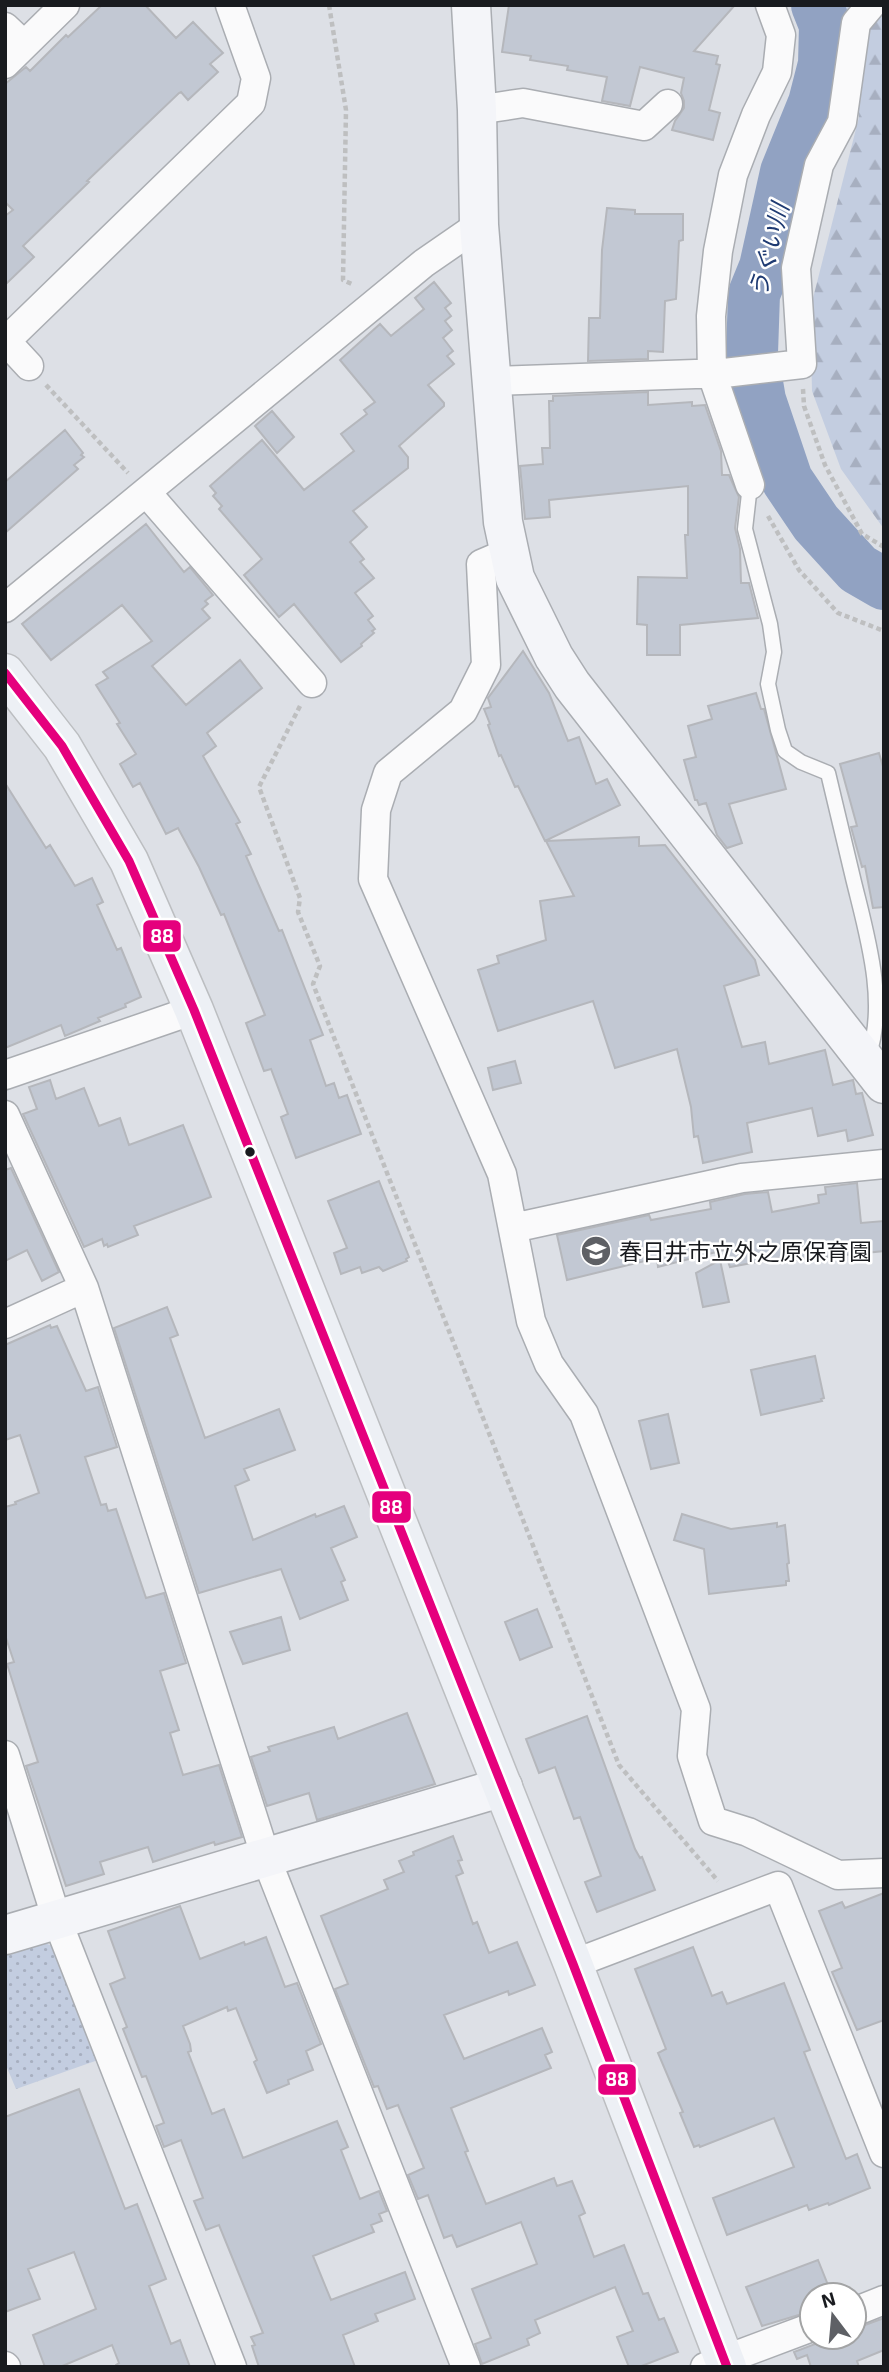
<svg xmlns="http://www.w3.org/2000/svg" width="889" height="2372" font-family="'Exo 2','Noto Sans JP',sans-serif">
	<style>
		.grass { fill: url(#grass-dots) }
		.forest { fill: url(#forest-firs) }
		.lines { fill: none; stroke-linecap: round; stroke-linejoin: round }
		.river { stroke: #91a2c2; stroke-width: 52 }
		.building { fill: #c2c8d3; stroke: #b5b7bc; stroke-width: 2 }
		.lane-casing { stroke: #aaadb2; stroke-width: 17 }
		.street-casing { stroke: #aaadb2; stroke-width: 31 }
		.secondary-casing { stroke: #aaadb2; stroke-width: 41 }
		.primary-casing { stroke: #bcbec1; stroke-width: 41 }
		.path { stroke: #bebfc0; stroke-width: 4.5; stroke-dasharray: 5 3.5; stroke-linecap: butt }
		.lane { stroke: #fafafb; stroke-width: 14 }
		.street { stroke: #fafafb; stroke-width: 28 }
		.secondary { stroke: #f4f5f9; stroke-width: 38 }
		.primary { stroke: #edf0f5; stroke-width: 38 }
		.bus-1-casing { stroke: #fff; stroke-width: 14 }
		.bus-1 { stroke: #e5007d; stroke-width: 9 }
		.bus-dot { fill: #191b1f; stroke: #fff; stroke-width: 2.5 }
		.labels { text-anchor: middle; dominant-baseline: central; stroke-width: 5; stroke-linejoin: round; paint-order: stroke }
		.poi-label { font-size: 23px; fill: #191b1f; stroke: #fff; text-anchor: start }
		.water-label { font-size: 24px; font-style: italic; fill: #1e3a72; stroke: #fff }
		.line-badge { stroke: #fff; stroke-width: 2.5 }
		.badge-label { font-size: 19px; text-anchor: middle; font-weight: bold; fill: #fff }
	</style>
	<defs>
		<pattern id="grass-dots" width="8" height="8" patternUnits="userSpaceOnUse" patternTransform="scale(1.75)"><rect width="8" height="8" fill="#c3cde0"/><path d="M2 2h.1M6 6h.1" fill="none" stroke="#a7afc0" stroke-width="1.8" stroke-linecap="round"/></pattern>
		<pattern id="forest-firs" width="22" height="20" patternUnits="userSpaceOnUse" patternTransform="scale(1.75)"><rect width="22" height="20" fill="#c3cde0"/><path d="M5 1l3.5 6h-7zM16 11l3.5 6h-7z" fill="#a7afc0"/></pattern>
	</defs>
	<rect width="100%" height="100%" fill="#dde0e6"/>
	<!-- grass -->
	<path class="grass" d="M43,1942L54,1947L98,2060L16,2089L5,2063V1953Z"/>
	<!-- forest -->
	<path class="forest" d="M840,5H884V529L841,469L812,391L810,310L859,117Z"/>
	<g class="lines">
		<!-- river -->
		<path class="river" d="M817,5L825,25L824,64L814,103L786,172L765,267L754,294L752,353L760,400L787,480L816,523L858,569L884,584"/>
	</g>
	<!-- building -->
	<path class="building" d="M102,5H145L176,38L193,22L223,53L210,64L218,72L188,100L181,92L179,93L87,181L89,182L23,246L34,257L5,285V216L13,210L5,202V84L26,67L30,71L66,35L68,37Z
		M509,5H735L694,51L718,56L716,64L720,65L709,110L720,113L713,140L672,130L675,121L684,108V101L681,93L684,78L640,67L630,106L602,101L607,77L567,70L568,66L530,60L531,56L502,52Z
		M607,208L635,210V214H683V240L679,241L676,299L665,301L663,352L648,351V359L588,361L589,318H600L602,250Z
		M434,282L451,303L445,308L451,316L445,321L452,330L443,338L453,351L447,356L454,364L428,385L444,403V406L399,446L408,457V468L353,511L367,527L350,542L364,559L360,562L374,578L355,593L373,616L368,620L375,629L372,631L374,633L361,644L362,646L341,662L294,604L279,617L244,575L262,559L219,509L222,506L213,496L216,493L210,486L262,440L304,490L354,451L341,434L367,414L364,410L375,402L340,360L380,324L391,336L424,309L415,298Z
		M648,392V405L692,402V406L705,405L721,451L722,475H729L739,497L735,528L740,549L741,583H749L758,618L680,625V655H647V625L637,624L638,577L687,578L685,535H688V486L549,500L550,517L525,519L520,466L543,464L542,448H550L549,401H553V396Z
		M272,411L294,437L277,453L255,426Z
		M65,430L83,453L81,455L84,457L74,465L78,469L5,533V482Z
		M146,524L184,572L190,567L213,595L205,601L208,604L202,609L210,618L152,666L186,705L240,660L262,688L207,733L216,746L203,756L240,822L236,824L251,854L246,856L279,931L282,930L323,1035L310,1040L326,1086L334,1083L339,1098L347,1095L361,1134L296,1158L281,1117L288,1114L271,1069L264,1071L246,1023L265,1015L224,914L221,915L199,867L178,828L166,834L140,783L133,787L120,764L136,754L117,724L120,723L96,685L108,678L103,672L152,641L122,605L51,660L22,624Z
		M523,651L549,693L568,741L579,737L596,784L607,779L620,805L545,841L518,786L515,787L501,755L499,756L488,725L490,724L484,709L491,707L488,698Z
		M756,693L761,709H764L786,789L729,804L742,843L727,848L717,835L706,803L699,805L697,800H695L684,760L696,757L688,726L712,719L708,706Z
		M879,753L884,770V907L873,908L865,866L862,867L851,827L857,826L840,764Z
		M5,783L46,848L50,845L75,886L92,878L103,902L97,905L117,950L121,948L141,997L125,1004L126,1007L98,1018L100,1021L65,1036L61,1025L5,1048Z
		M639,837V846L665,845L755,960L759,975L724,986L742,1047L765,1042L769,1064L825,1050L833,1085L853,1080L856,1094L862,1093L873,1135L848,1141L846,1130L818,1136L812,1108L747,1123L752,1152L703,1163L698,1136L694,1137L691,1107L677,1049L615,1068L593,1001L498,1031L478,970L499,963L497,956L546,940L540,901L574,896L546,841Z
		M515,1061L521,1083L493,1090L488,1068Z
		M50,1080L56,1099L84,1088L99,1126L120,1118L129,1145L183,1125L211,1197L134,1226L138,1235L108,1247L107,1244L104,1246L102,1239L84,1247L23,1114L37,1109L29,1087Z
		M11,1168L59,1272L42,1281L27,1250L5,1261V1170Z
		M379,1181L409,1257L406,1259L407,1261L383,1271L379,1267L362,1273L360,1267L341,1274L334,1253L347,1248L328,1201Z
		M857,1183L861,1223L884,1221V1251L797,1260L796,1255L730,1267L724,1250L658,1267L657,1258L567,1280L557,1235L649,1215L651,1220L711,1209L710,1202L745,1194L768,1192L772,1212L819,1203L818,1195L826,1194L825,1187Z
		M720,1260L729,1302L703,1307L696,1273Z
		M167,1307L178,1335L170,1338L205,1438L279,1409L295,1450L244,1469L249,1480L235,1486L253,1540L315,1514L316,1517L344,1506L357,1537L331,1548L345,1580L341,1582L348,1600L300,1619L281,1569L199,1593L114,1328Z
		M50,1325L51,1328L57,1326L86,1391L98,1387L117,1447L85,1457L101,1505L106,1504L108,1511L116,1509L146,1598L164,1593L186,1663L160,1671L179,1730L170,1733L183,1775L219,1765L242,1837L215,1845L214,1842L153,1862L148,1847L100,1862L104,1874L66,1886L26,1766L38,1762L7,1664L14,1662L5,1635V1507L16,1504L15,1502L39,1493L20,1435L5,1440V1345Z
		M815,1356L824,1398L821,1399L822,1401L761,1415L751,1370Z
		M668,1414L679,1463L651,1469L639,1421Z
		M682,1514L731,1529L777,1523V1527L785,1525L789,1563L787,1564L789,1581H786V1585L709,1594L704,1549L674,1540Z
		M537,1609L552,1647L520,1660L505,1622Z
		M281,1617L290,1650L243,1664L230,1632Z
		M407,1713L435,1784L317,1820L309,1793L267,1806L251,1757L270,1751L268,1747L334,1727L338,1739Z
		M587,1716L635,1849L640,1858L642,1857L655,1890L597,1912L585,1882L601,1876L580,1817L574,1819L555,1767L539,1773L526,1739Z
		M453,1836L462,1860L458,1861L463,1873L456,1876L473,1924L477,1922L489,1953L517,1942L535,1985L509,1995L508,1991L444,2015L464,2059L542,2028L552,2052L545,2055L551,2068L451,2108L468,2151L465,2152L486,2204L554,2178L557,2186L572,2181L585,2213L579,2216L594,2257L624,2245L643,2294L648,2293L659,2320L664,2318L678,2352L639,2367H629L617,2337L633,2331L615,2287L535,2320L540,2333L527,2339L529,2345L482,2364L475,2344L491,2338L472,2289L537,2264L521,2222L457,2247L452,2235L444,2238L428,2195L418,2199L408,2175L424,2168L398,2105L387,2109L378,2086L374,2087L335,1989L348,1984L321,1916L388,1889L384,1880L404,1872L399,1861L414,1855L413,1852Z
		M884,1893V2020L857,2030L832,1972L842,1968L819,1911L842,1902L845,1908Z
		M180,1906L200,1959L244,1942L245,1945L266,1937L285,1987L297,1983L321,2044L306,2051L313,2070L288,2080L289,2084L267,2093L254,2062L257,2060L236,2008L228,2011L227,2007L183,2026L190,2044L191,2051L188,2052L212,2114L224,2109L243,2158L337,2121L348,2147L341,2150L360,2199L379,2191L387,2211L379,2214L382,2221L371,2225L374,2232L313,2256L331,2300L405,2272L415,2299L375,2314L378,2321L343,2335L355,2367H259L252,2346L255,2345L251,2337L263,2333L219,2225L206,2230L194,2201L203,2198L181,2140L164,2147L156,2126L164,2123L146,2076L142,2077L123,2029L127,2027L110,1984L125,1978L108,1931Z
		M693,1947L712,1996L722,1992L727,2004L784,1983L810,2050L804,2052L846,2159L857,2154L870,2188L829,2205L828,2203L809,2210L807,2205L727,2235L713,2198L794,2167L774,2118L700,2147L699,2145L694,2147L680,2113L683,2112L658,2053L666,2049L635,1969Z
		M79,2089L125,2209L137,2204L166,2279L149,2286L171,2344L180,2340L190,2367H116V2365L119,2363L112,2345L60,2367H45L33,2335L96,2309L74,2252L28,2269L40,2299L5,2312V2117Z
		M818,2260L832,2295H812V2311L762,2326L746,2287Z
		M884,2318V2350L857,2361L859,2367H811L807,2355L797,2359L794,2352L818,2343L825,2337H854V2329Z"/>
	<g class="lines">
		<!-- lane casing -->
		<g class="lane-casing">
			<path id="lane" d="M750,485L745,529L770,624L774,652L768,684L778,730L785,751L801,762L828,773C836,808 845,843 853,878C866,932 888,1002 868,1057"/>
		</g>
		<!-- street casing -->
		<g class="street-casing">
			<path id="street" d="M5,27L24,45
				M5,64L65,5
				M477,110L523,103L644,126L668,104
				M5,340L29,366
				M6,341L251,103L256,78L230,5
				M490,381L724,373L802,364L796,268L819,165L842,122L856,23L871,5
				M750,485L712,374L711,316L718,251L733,175L756,115L777,72L781,35L770,5
				M146,492L312,683
				M509,552L481,564L486,665L463,711L388,773L376,810L373,879L502,1174L531,1321L549,1364L584,1414L696,1709L692,1756L713,1821L748,1832L838,1875L884,1873
				M5,608L424,263L479,225
				M5,1075L194,1010
				M5,1115L84,1288L266,1858L466,2367
				M513,1228L742,1178L884,1164
				M5,1324L84,1288
				M5,1755L57,1920L232,2367
				M573,1964L778,1886L884,2153
				M854,2312L884,2300
				M5,2366L6,2367
				M705,2367L812,2327"/>
		</g>
		<!-- secondary casing -->
		<g class="secondary-casing">
			<path id="secondary" d="M471,5L477,110L479,225L503,522L515,578L554,657L572,685L884,1084
				M5,1935L503,1787"/>
		</g>
		<!-- primary casing -->
		<g class="primary-casing">
			<path id="primary" d="M5,673L62,746L129,861L194,1010L573,1964L727,2367"/>
		</g>
		<!-- path -->
		<path class="path" d="M329,5L346,110L343,280L354,285
			M46,385L128,473
			M803,389L804,406L825,465L862,534L884,547
			M768,516L799,570L838,613L884,631
			M300,706L259,787L300,898L298,912L320,966L313,984L619,1765L718,1881"/>
		<!-- lane -->
		<use href="#lane" class="lane"/>
		<!-- street -->
		<use href="#street" class="street"/>
		<!-- secondary -->
		<use href="#secondary" class="secondary"/>
		<!-- primary -->
		<use href="#primary" class="primary"/>
		<!-- bus-1 casing -->
		<g class="bus-1-casing">
			<path id="bus-1" d="M5,673L62,746L129,861L194,1010L573,1964L727,2367"/>
		</g>
		<!-- bus-1 -->
		<use href="#bus-1" class="bus-1"/>
	</g>
	<!-- icons -->
	<defs>
		<g id="school-disc" transform="scale(1.575)"><circle r="9.5" fill="#5e6065" stroke="#fff"/><path d="M0-5L7-2L0 1L-7-2ZM-4 1L0 2.5L4 1V4Q0 6-4 4Z" fill="#fff"/></g>
	</defs>
	<g fill-rule="evenodd">
		<use href="#school-disc" x="596" y="1251"/>
	</g>
	<!-- markers -->
	<circle class="bus-dot" cx="250" cy="1152" r="6"/>
	<g class="labels">
		<!-- poi labels -->
		<g class="poi-label">
			<text x="619" y="1251">春日井市立外之原保育園</text>
		</g>
		<!-- water labels -->
		<g class="water-label">
			<text transform="translate(768 250) rotate(-76)">うぐい川</text>
		</g>
	</g>
	<g class="line-badge">
		<rect x="142" y="919" width="40" height="34" rx="7" fill="#e5007d"/>
		<rect x="371" y="1490" width="41" height="34" rx="7" fill="#e5007d"/>
		<rect x="597" y="2063" width="40" height="33" rx="7" fill="#e5007d"/>
	</g>
	<g class="badge-label">
		<text x="162" y="943">88</text>
		<text x="391" y="1514">88</text>
		<text x="617" y="2086">88</text>
	</g>
	<!-- border -->
	<rect width="889" height="2372" fill="none" stroke="#191b1f" stroke-width="14"/>
	<!-- north arrow -->
	<g transform="translate(833 2316) rotate(344)"><circle r="33" fill="#ffffff" stroke="#a3a4a5" stroke-width="2"/>
	<path d="M0-5L12 26L0 18L-12 26Z" fill="#5e6065"/>
	<text y="-10" font-size="19" font-weight="bold" text-anchor="middle" fill="#191b1f">N</text>
	</g>
</svg>
